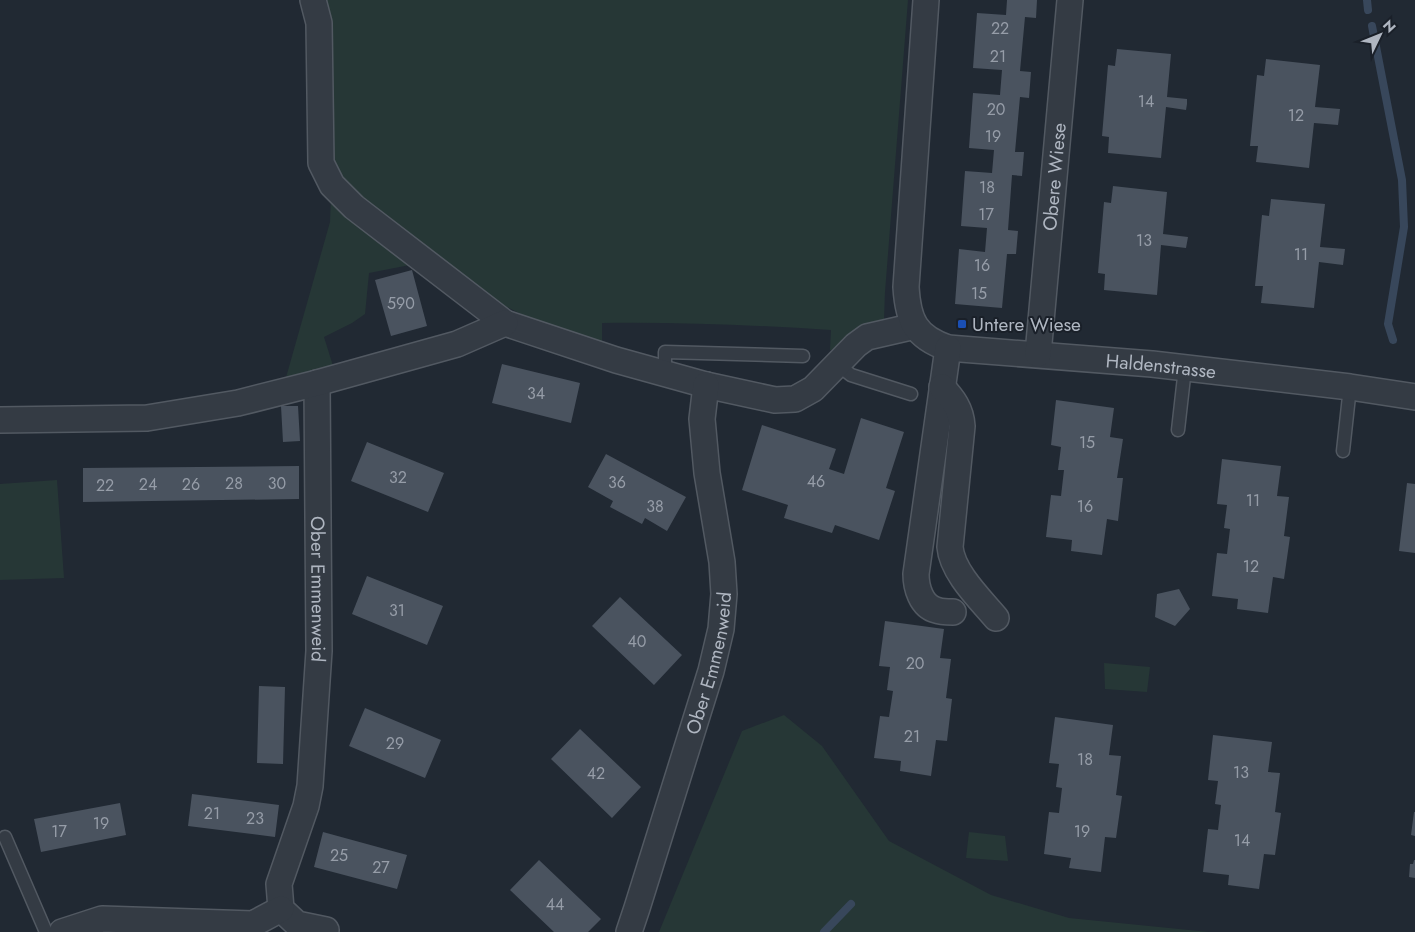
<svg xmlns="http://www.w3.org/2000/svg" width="1415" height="932" font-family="Jost,sans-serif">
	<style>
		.green { fill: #263736 }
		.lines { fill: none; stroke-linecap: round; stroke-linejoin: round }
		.stream { stroke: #38475b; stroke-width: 8 }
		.building { fill: #4a535f }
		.lane-casing { stroke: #525962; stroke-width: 15 }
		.street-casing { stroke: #525962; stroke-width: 28 }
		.lane { stroke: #343b44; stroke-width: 12 }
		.street { stroke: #343b44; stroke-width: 25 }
		.transit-dot { fill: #1a4fb4; stroke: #1a2029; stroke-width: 2 }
		.labels { text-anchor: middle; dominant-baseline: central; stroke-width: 4; stroke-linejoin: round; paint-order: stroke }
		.number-label { font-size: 16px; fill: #969da8 }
		.street-label { font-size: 19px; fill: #afb6c1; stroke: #1a2029 }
		.poi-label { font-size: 19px; fill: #afb6c1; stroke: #1a2029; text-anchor: start }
	</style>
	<rect width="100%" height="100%" fill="#212933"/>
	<!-- green -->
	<path class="green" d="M319,0H908L885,292L884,319C858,325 852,332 834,350H830L831,330C755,325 679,322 602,323V344L599,345L523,315L493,300L348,194L330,165Z
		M331,197L420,263L369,273L365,314L352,323L324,337L334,369L285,381L330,222Z
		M57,480L64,578L0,580V484Z
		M1104,663L1150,667L1147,692L1105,689Z
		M784,715L822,746L889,841L991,895L1069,918L1209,932H659L742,731Z
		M969,832L1005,836L1008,861L966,858Z"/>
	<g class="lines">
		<!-- stream -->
		<path class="stream" d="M1367,0L1368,10
			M1372,26L1402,180L1404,227L1388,324L1393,340
			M824,932L851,904"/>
	</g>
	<!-- building -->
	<path class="building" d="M1007,0H1037L1036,18L1025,17L1020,71L1031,72L1029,98L1020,97L1015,152H1024L1022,176L1012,175L1008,230L1018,231L1016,254H1007L1002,308L955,304L959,249L985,252L987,228L961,226L965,171L992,173L994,150L969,148L973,93L1000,95L1002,70L973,68L977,13L1006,15Z
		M1117,49L1171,54L1167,97L1187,99V104L1186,110L1166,107L1161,158L1108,153L1109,137L1102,136L1108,65L1115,66Z
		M1266,59L1320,65L1315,107L1340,109L1338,125L1314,123L1309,168L1256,162L1258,146H1250L1257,75L1264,76Z
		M1113,186L1167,192L1163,234L1188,237L1186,248L1161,245L1157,295L1104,290L1105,274L1098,273L1104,202L1111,203Z
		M1271,199L1325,204L1320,247L1345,249L1343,265L1319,262L1314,308L1261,303L1263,286H1255L1262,215L1269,216Z
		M412,270L427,326L391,336L375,280Z
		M502,364L580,383L571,423L492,403Z
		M1056,400L1114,408L1110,437L1123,439L1117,478H1123L1118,521L1107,519L1102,555L1071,551L1072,540L1046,537L1051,495L1061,496L1064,470H1058L1061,447L1051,445Z
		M281,406H298L300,441L283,442Z
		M861,418L904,432L886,488L895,491L879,540L835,525L832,533L784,518L788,505L742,490L762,425L836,449L829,469L844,474Z
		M367,442L444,473L428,512L351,481Z
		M606,454L686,497L667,531L645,518L642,524L610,507L613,501L588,487Z
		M1222,459L1281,466L1277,496L1289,497L1284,536L1290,537L1284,579L1273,577L1268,613L1237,609L1238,599L1212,596L1217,553L1227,554L1230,529L1224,528L1227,505L1217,504Z
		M299,466V499L83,502V468Z
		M1407,483L1415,484V553L1399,551Z
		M367,576L443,606L427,645L352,614Z
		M1179,589L1190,609L1175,626L1155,617L1157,594Z
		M620,597L682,655L654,685L592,626Z
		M885,621L944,629L940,658L951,659L946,698L952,699L947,741L936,740L931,776L900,771L901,761L874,758L880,716L889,717L893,691L887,690L890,667L879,666Z
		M259,686L285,687L283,764L257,763Z
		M365,708L441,740L425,778L349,746Z
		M1055,717L1113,725L1109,755L1121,756L1116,795L1122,796L1116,838L1105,837L1101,872L1069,868L1071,858L1044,854L1049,812L1059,813L1062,788L1056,787L1059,764L1049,763Z
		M580,729L641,787L612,818L551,759Z
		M1213,735L1272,742L1268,772L1280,773L1275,812L1281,813L1275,855L1264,854L1259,889L1228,885L1229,875L1203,872L1208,829L1218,830L1221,805L1215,804L1218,781L1208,780Z
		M192,794L279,805L275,837L188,826Z
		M120,803L126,835L41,852L34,819Z
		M1414,812H1415V836L1411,835Z
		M323,832L407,855L397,889L314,867Z
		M539,860L601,919L588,932H554L510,890Z
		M1414,860H1415V878L1409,877L1410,864H1413Z"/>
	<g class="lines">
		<!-- lane casing -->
		<g class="lane-casing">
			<path id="lane" d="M837,364L851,375L911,394
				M665,373V352L803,356
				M1178,430L1185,368
				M1343,451L1350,387
				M5,837L46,932"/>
		</g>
		<!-- street casing -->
		<g class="street-casing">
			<g id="street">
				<path d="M313,0L319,23L321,163L332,185L354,207L505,323L616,360L706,385L775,400L795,399L813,389L856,345L867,337L915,326"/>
				<path id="s1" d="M926,0L906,287C908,320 915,337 948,348L1152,364L1350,387L1415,397"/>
				<path d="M948,348L916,574C916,587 921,606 936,610C941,612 947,612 953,612"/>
				<path id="s2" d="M1038,354L1070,0"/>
				<path id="s3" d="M317,383L319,651L310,786L306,806L279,884L281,909L297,924L326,930"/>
				<path d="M942,387C953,399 961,409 962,426L950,547C952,572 980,599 996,618"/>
				<path d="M0,420L147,418L238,403L317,383L457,344L505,323"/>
				<path d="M62,932L102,919L253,924L281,909"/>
				<path id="s4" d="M629,932L637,908L711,671L721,629L724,594L722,562L707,473L702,419L706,385"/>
			</g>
		</g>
		<!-- lane -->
		<use href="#lane" class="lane"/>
		<!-- street -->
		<use href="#street" class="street"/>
	</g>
	<!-- markers -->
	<rect class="transit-dot" x="957" y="319" width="10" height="10" rx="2.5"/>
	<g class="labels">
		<!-- number labels -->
		<g class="number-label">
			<text x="1000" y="28">22</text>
			<text x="998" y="56">21</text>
			<text x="1146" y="101">14</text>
			<text x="996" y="109">20</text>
			<text x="1296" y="115">12</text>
			<text x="993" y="136">19</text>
			<text x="987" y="187">18</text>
			<text x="986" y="214">17</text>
			<text x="1144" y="240">13</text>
			<text x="1301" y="254">11</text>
			<text x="982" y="265">16</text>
			<text x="979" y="293">15</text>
			<text x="401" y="303">590</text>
			<text x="536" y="393">34</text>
			<text x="1087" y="442">15</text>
			<text x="398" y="477">32</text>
			<text x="816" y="481">46</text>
			<text x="617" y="482">36</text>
			<text x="234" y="483">28</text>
			<text x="277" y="483">30</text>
			<text x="148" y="484">24</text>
			<text x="191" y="484">26</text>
			<text x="105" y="485">22</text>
			<text x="1253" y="500">11</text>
			<text x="655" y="506">38</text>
			<text x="1085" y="506">16</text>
			<text x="1251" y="566">12</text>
			<text x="397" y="610">31</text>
			<text x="637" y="641">40</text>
			<text x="915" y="663">20</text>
			<text x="912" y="736">21</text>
			<text x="395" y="743">29</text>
			<text x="1085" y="759">18</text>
			<text x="1241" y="772">13</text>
			<text x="596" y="773">42</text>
			<text x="212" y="813">21</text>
			<text x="255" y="818">23</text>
			<text x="101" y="823">19</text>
			<text x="59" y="831">17</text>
			<text x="1082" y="831">19</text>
			<text x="1242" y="840">14</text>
			<text x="339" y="855">25</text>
			<text x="381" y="867">27</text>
			<text x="555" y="904">44</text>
		</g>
		<!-- street labels -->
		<g class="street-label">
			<text stroke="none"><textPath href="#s2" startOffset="178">Obere Wiese</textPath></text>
			<text stroke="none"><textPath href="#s1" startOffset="582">Haldenstrasse</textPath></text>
			<text stroke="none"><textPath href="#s3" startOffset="206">Ober Emmenweid</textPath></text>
			<text stroke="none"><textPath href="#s4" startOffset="281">Ober Emmenweid</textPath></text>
		</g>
		<!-- poi labels -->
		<g class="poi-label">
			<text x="972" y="324">Untere Wiese</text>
		</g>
	</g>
	<!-- north arrow -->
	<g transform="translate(1380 35) rotate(47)" stroke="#1a2029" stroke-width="4" paint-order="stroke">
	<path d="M0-4L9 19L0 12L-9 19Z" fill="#afb6c1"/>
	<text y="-8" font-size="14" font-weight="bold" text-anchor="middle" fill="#afb6c1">N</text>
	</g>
</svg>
